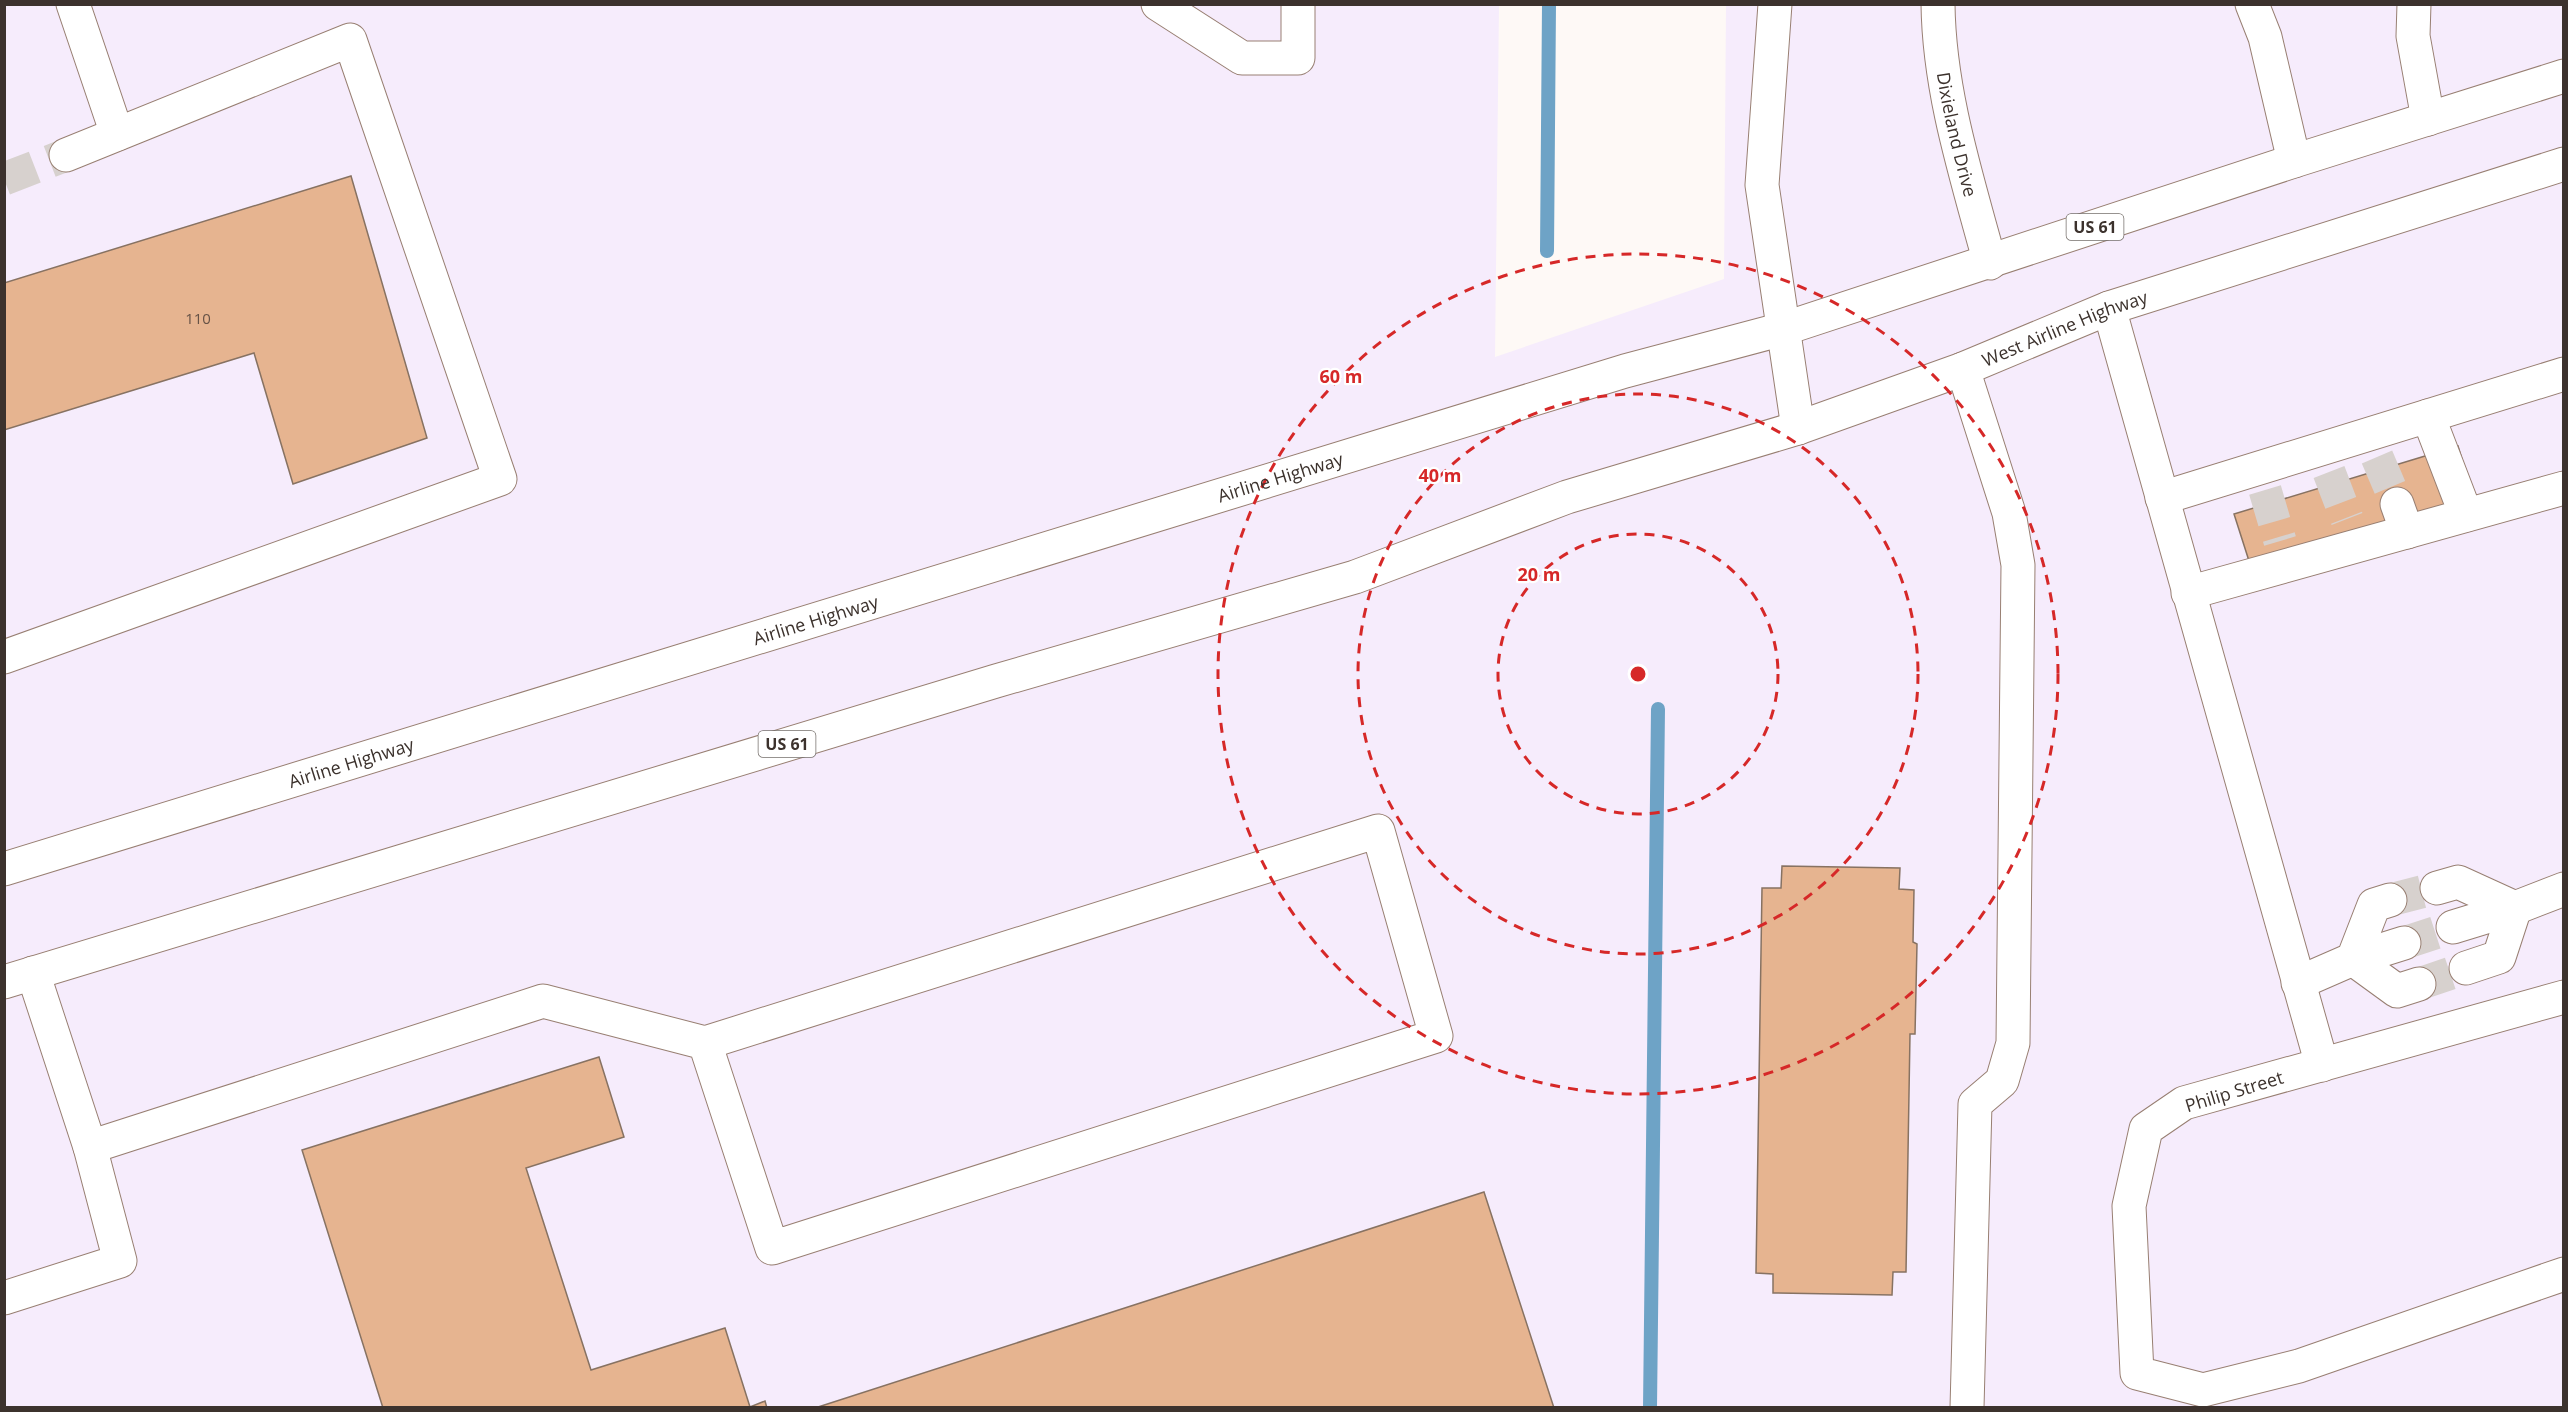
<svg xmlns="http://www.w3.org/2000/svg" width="2568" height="1412" font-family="'Open Sans',sans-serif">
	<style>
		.industrial { fill: #f6ecfc }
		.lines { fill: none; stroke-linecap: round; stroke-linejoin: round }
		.stream { stroke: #6ea3c6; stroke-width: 14 }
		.building { fill: #e6b490; stroke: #877262; stroke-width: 1.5 }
		.minor-tunnel { stroke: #d7d1ce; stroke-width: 33; stroke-dasharray: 33 16; stroke-linecap: butt }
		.minor-casing { stroke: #987f72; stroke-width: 35 }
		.highway-casing { stroke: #987f72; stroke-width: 35 }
		.minor { stroke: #fff; stroke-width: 33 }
		.highway { stroke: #fff; stroke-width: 33 }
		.ring { fill: none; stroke: #d62828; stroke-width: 3; stroke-dasharray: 10 8 }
		.labels { text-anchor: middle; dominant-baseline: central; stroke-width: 4.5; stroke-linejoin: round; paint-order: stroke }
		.number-label { font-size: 15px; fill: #665246 }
		.shield { fill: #fff; stroke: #76706c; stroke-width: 1.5 }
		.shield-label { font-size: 16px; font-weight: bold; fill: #3c322d }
		.street-label { font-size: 18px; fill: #3c322d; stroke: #fff }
		.centre { fill: #d62828; stroke: #fff; stroke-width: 3 }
		.ring-label { font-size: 18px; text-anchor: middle; font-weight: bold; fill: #d62828; stroke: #fff; stroke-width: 4.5; stroke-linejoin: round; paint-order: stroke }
	</style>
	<rect width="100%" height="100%" fill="#fef9f6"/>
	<!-- industrial -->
	<path class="industrial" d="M5,5H1499L1495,357L1724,279L1726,5H2563V1407L5,1408Z"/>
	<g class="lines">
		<!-- stream -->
		<path class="stream" d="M1547,251L1549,4
			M1650,1408L1658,709"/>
	</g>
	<!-- building -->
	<path class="building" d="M351,176L427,438L293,484L254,353L4,430V283Z
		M2458,446L2473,496L2250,564L2234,514Z
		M1782,866L1900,868L1899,889L1914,890L1913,942L1917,944L1915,1034H1910L1906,1272H1893L1892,1295L1773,1293V1274L1756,1273L1762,888H1781Z
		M599,1057L624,1137L526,1168L591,1370L725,1328L750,1407L765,1401L767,1408H383L302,1150Z
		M1484,1192L1554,1408H815Z"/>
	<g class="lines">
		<!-- minor-tunnel -->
		<path class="minor-tunnel" d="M4,179L66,155
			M2377,457L2397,504
			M2329,472L2347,519
			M2265,490L2280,541
			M2390,900L2437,888
			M2404,943L2453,927
			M2419,984L2466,968"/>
		<!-- minor casing -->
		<g class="minor-casing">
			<g id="minor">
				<path d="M73,4L117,134"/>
				<path d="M1158,4L1242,58H1298V4"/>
				<path d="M1775,4L1762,185L1798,428"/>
				<path id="s1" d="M1938,4C1939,92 1967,178 1990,263"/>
				<path d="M2252,4L2265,37L2294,161"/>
				<path d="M2414,4L2413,36L2428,119"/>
				<path d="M2109,308L2322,1065"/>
				<path d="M1963,369L2009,513L2018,565L2013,1043L2002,1081L1975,1104L1967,1408"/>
				<path d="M2428,416L2466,515"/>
				<path d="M2162,498L2564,374"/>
				<path d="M2397,504L2407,532"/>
				<path d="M2188,593L2564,488"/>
				<path d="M4,657L500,479L350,40L66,155"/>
				<path d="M2437,888L2458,882L2515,908L2564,889"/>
				<path d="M2453,927L2515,908"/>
				<path d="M2353,959L2397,991L2419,984"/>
				<path d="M2353,959L2404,943"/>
				<path d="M2466,968L2499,957L2515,908"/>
				<path d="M33,973L90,1147"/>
				<path d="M2298,983L2353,959L2374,905L2390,900"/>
				<path d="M2564,997L2184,1103L2146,1129L2129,1206L2137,1373L2203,1390L2299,1366L2564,1274"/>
				<path d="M4,1298L120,1261L90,1147L543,1001L705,1043L1378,831L1436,1036L772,1248L705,1043"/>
			</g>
		</g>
		<!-- highway casing -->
		<g class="highway-casing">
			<g id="highway">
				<path id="s2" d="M4,869L1625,371L1783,329L2294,161L2564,76"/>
				<path id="s3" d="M4,982L996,681L1355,577L1567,497L1798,428L1963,369L2109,308L2564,164"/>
			</g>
		</g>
		<!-- minor -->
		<use href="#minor" class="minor"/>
		<!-- highway -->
		<use href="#highway" class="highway"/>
	</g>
	<!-- distance rings -->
	<g class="ring">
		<circle cx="1638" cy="674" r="140"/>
		<circle cx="1638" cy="674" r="280"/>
		<circle cx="1638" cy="674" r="420"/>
	</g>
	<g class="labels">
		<!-- number labels -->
		<g class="number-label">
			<text x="198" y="318">110</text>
		</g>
		<!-- shield labels -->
		<g class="shield">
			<rect x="2066.5" y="214" width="57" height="26" rx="4.5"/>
			<rect x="758.5" y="731" width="57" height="26" rx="4.5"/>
		</g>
		<g class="shield-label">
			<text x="2095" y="227">US 61</text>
			<text x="787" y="744">US 61</text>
		</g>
		<!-- street labels -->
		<g class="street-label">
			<text stroke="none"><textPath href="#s1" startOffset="132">Dixieland Drive</textPath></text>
			<text stroke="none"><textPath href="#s3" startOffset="2163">West Airline Highway</textPath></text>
			<text stroke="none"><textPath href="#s2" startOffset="1335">Airline Highway</textPath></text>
			<text stroke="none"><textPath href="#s2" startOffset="849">Airline Highway</textPath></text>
			<text stroke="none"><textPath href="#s2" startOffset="363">Airline Highway</textPath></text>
			<text transform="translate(2234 1091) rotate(-17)">Philip Street</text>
		</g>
	</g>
	<circle cx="1638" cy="674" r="9" class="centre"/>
	<g class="ring-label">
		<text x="1341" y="383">60 m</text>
		<text x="1440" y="482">40 m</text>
		<text x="1539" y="581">20 m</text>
	</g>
	<!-- border -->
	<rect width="2568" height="1412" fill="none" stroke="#3c322d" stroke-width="12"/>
</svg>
